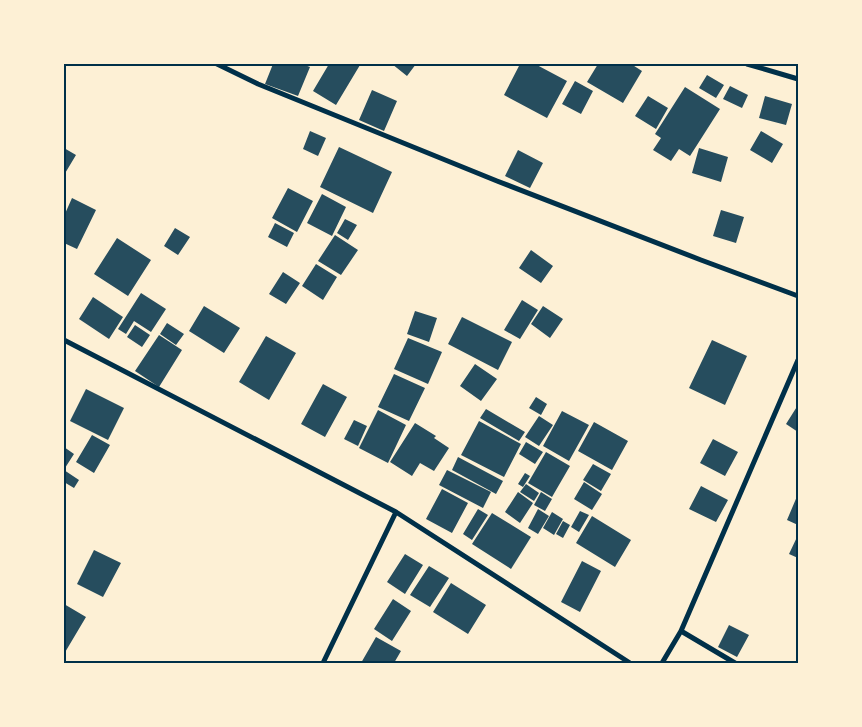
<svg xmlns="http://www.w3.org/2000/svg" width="862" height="727" font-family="'Source Sans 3',sans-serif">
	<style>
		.building { fill: #264d5e }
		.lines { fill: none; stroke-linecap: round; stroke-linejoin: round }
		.minor { stroke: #003049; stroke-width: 5 }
		.neatline { fill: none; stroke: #003049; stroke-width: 2 }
	</style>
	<rect width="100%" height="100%" fill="#fdf0d5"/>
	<!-- building -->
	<path class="building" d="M273,64H302L310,67L298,96L265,84Z
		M329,64H357L360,65L336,105L313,91Z
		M392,64H416L407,76Z
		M520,64H535L567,81L547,118L504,95Z
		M598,64H631L642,71L623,103L587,82Z
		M707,75L724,85L716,98L699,88Z
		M575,81L593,91L581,114L562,104Z
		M730,86L748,95L742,108L723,99Z
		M685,87L720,109L690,156L679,149L671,161L653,150L661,138L655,134Z
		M372,90L397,101L384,131L359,120Z
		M648,96L668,108L656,129L635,116Z
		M765,96L792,104L786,125L759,118Z
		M310,131L326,138L318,156L303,149Z
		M761,131L783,144L772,163L750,150Z
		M339,147L392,172L373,213L320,187Z
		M64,148L76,155L64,175Z
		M699,148L728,157L721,182L692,173Z
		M518,150L543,163L530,188L505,176Z
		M288,188L313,201L297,232L272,218Z
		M322,194L346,207L332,236L307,223Z
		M72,198L96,210L77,249L64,243V216Z
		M721,210L744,217L736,243L713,236Z
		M345,219L357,225L348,240L337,233Z
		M275,223L294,233L287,247L268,237Z
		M175,228L190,237L178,255L164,246Z
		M335,235L358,250L341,275L318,261Z
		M117,238L151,260L128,296L94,274Z
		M531,250L553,266L541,283L519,268Z
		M316,264L337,277L323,300L302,286Z
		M283,272L300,283L286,304L269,294Z
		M141,293L166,309L151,332L134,321L126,334L118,329Z
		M93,297L123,317L109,339L79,319Z
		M522,300L538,310L520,339L504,330Z
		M204,306L240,328L224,353L189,331Z
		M543,306L563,319L550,338L531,324Z
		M415,311L437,318L429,342L407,334Z
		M462,317L512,342L498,370L448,344Z
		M167,323L184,334L176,345L160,334Z
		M135,325L150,335L142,347L127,337Z
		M159,335L182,350L159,387L135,371Z
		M266,336L296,353L269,400L239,382Z
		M408,338L442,352L428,384L394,369Z
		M712,340L747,356L725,405L689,388Z
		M475,364L497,379L481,401L460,386Z
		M394,374L425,388L409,421L378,407Z
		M323,384L347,397L325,437L301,424Z
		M86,389L124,408L108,440L70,421Z
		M536,397L547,404L541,415L529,408Z
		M798,405V432L786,424Z
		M486,409L525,432L519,441L480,418Z
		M378,410L406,425L388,463L359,448Z
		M562,411L589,425L569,461L543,446Z
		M539,416L553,425L539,446L525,437Z
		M354,420L367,426L358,446L344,439Z
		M479,421L521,444L504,477L461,455Z
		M594,422L628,441L612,470L578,451Z
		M415,423L436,436L434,438L449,448L434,471L420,463L412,476L390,462Z
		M92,435L110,445L94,473L76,462Z
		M713,439L738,452L725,476L700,463Z
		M526,442L543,452L535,464L519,454Z
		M64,447L74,454L65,468L64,467Z
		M546,452L570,466L552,497L528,483Z
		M458,457L503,481L496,494L452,470Z
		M593,464L611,474L601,491L583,480Z
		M64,470L79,480L74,488L64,482Z
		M447,470L491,492L483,508L439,485Z
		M525,473L530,476L523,487L518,484Z
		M584,482L602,494L592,510L574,499Z
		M526,484L539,493L534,501L520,492Z
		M701,486L728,500L716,522L689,509Z
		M442,489L468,503L452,533L426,519Z
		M518,492L533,503L520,523L505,512Z
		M541,492L552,499L545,511L534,505Z
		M798,494V525L787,520Z
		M478,509L488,515L472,540L463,534Z
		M538,509L549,516L538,534L528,528Z
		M580,511L589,515L579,532L571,527Z
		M552,512L563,519L554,535L543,528Z
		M492,513L531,537L511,569L472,544Z
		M592,516L631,540L615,567L576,543Z
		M563,521L570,525L563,538L556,534Z
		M798,535V558L789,554Z
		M94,550L121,563L103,597L77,584Z
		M405,554L423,565L405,594L387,582Z
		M582,561L601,571L580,612L561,602Z
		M429,566L449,578L430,607L410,595Z
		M451,583L486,605L468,634L433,612Z
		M393,599L411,611L392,641L374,629Z
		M64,604L86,617L64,654Z
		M729,625L749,635L737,657L718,647Z
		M376,637L401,651L394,663H361Z"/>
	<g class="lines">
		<!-- minor -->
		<path class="minor" d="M217,64L258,84L497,181L701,260L798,296
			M747,64L798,79
			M64,340L396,512L630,663
			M681,631L735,663
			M323,663L396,512
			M662,663L681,631L798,360"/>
	</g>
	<!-- border -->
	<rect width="862" height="727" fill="none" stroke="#fdf0d5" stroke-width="130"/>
	<rect x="65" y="65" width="732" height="597" class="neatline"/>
</svg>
